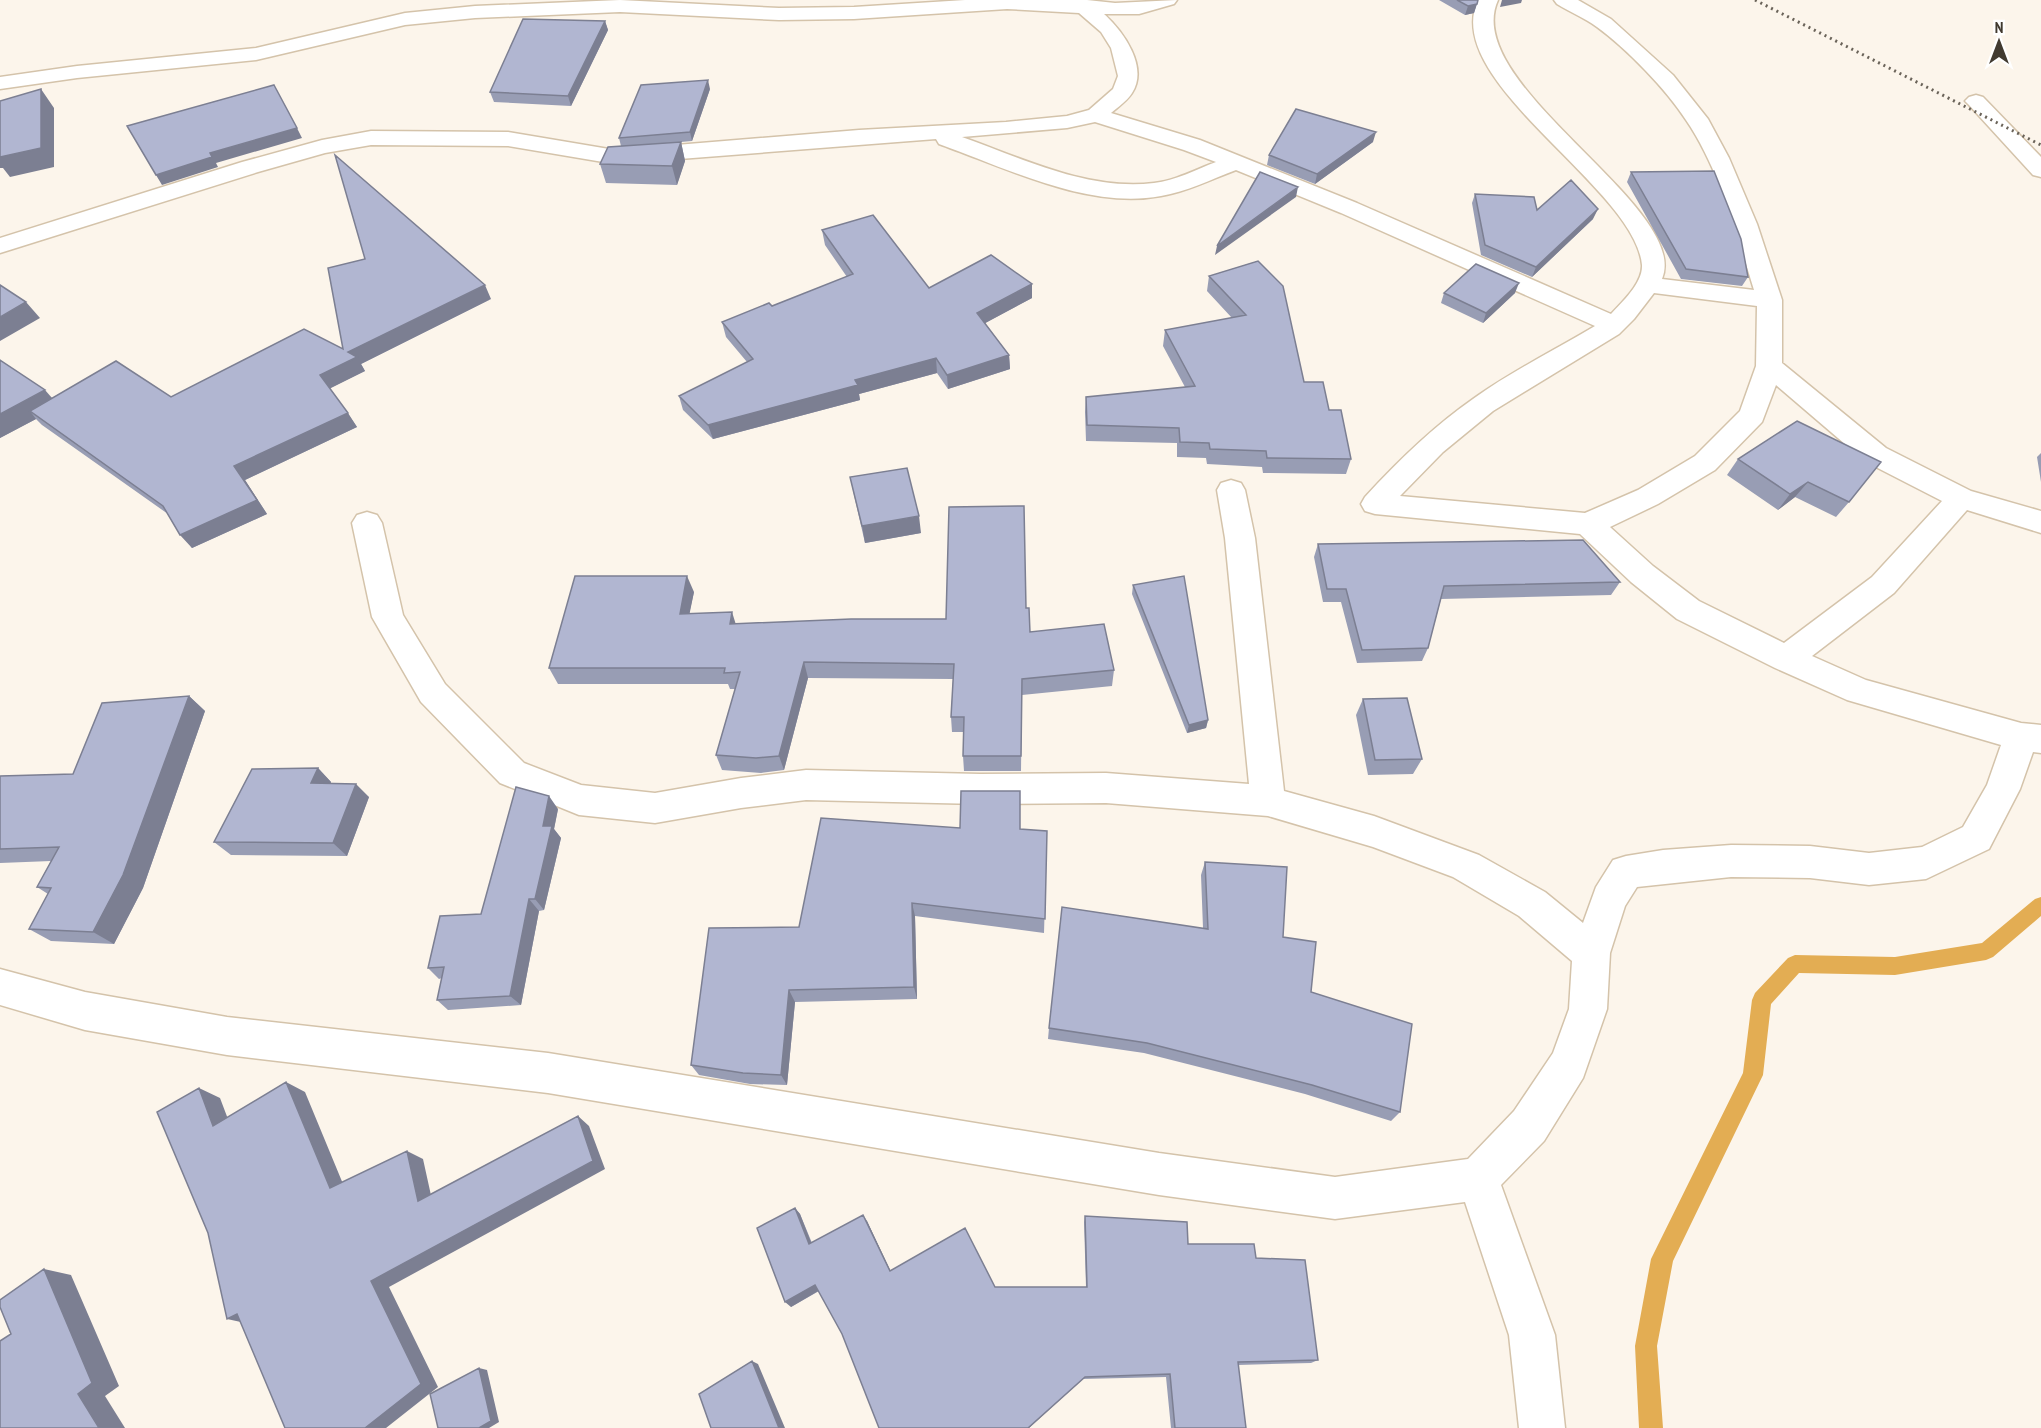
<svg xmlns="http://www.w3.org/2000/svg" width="2041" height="1428" font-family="'PT Sans Narrow',sans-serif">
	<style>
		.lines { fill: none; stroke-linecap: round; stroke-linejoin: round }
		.stream { fill: #e3ad53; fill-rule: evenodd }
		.minor-casing { stroke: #d4c3aa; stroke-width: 3 }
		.minor { fill: #fff; fill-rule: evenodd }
		.rail { stroke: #6a6359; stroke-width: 3; stroke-dasharray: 2 4; stroke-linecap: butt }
		.wall { fill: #989db4 }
		.shaded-wall { fill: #7c7f92 }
		.building { fill: #b1b6d1; stroke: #7c7f92; stroke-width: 1.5 }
	</style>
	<rect width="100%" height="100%" fill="#fcf5eb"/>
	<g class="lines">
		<!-- stream -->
		<path class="stream" d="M2041,897V916L1993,957L1986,960L1895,975L1799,973L1771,1004L1763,1075L1673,1261L1657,1346L1663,1428H1639L1635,1346L1651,1259L1743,1073L1752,1000L1755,993L1788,958L1795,955L1895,957L1982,943L2035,899Z"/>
		<!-- minor casing -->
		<g class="minor-casing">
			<path id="minor" d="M620,0L779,8L854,7L965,0H1087L1115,3L1177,0L1174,4L1139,14H1104C1123,31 1149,67 1132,93C1127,101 1118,107 1111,113L1200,140L1357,203L1611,314C1622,302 1643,283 1642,265C1635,187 1440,82 1478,0H1498C1459,85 1692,207 1662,279L1754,290C1737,235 1719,168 1686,120C1666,89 1627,49 1597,27C1585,18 1570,12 1557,4L1554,0H1578L1611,19L1673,75L1708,119L1729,158L1757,224L1782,300V363L1886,448L1971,491L2041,511V533L1967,510L1894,593L1812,656L1866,680L2021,723L2041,725V753L2033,752L2020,789L1989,849L1926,879L1869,885L1810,878L1731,877L1637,887L1625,906L1610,953L1607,1009L1583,1078L1544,1141L1501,1185L1555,1335L1565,1428H1519L1509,1335L1465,1202L1335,1219L1159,1195L548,1093L227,1055L85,1030L0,1005V969L85,992L227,1017L548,1053L1159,1153L1335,1177L1468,1159L1514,1111L1553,1053L1569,1009L1572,961L1519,916L1453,877L1373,847L1268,816L1106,803L980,804L806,800L741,808L655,823L579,815L500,783L421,702L372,617L352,523L357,515L367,512L377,515L382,523L403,615L445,684L524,763L581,785L655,793L741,778L806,770L980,774L1106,773L1249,784L1225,538L1217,490L1221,483L1231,480L1241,483L1245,490L1255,538L1284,791L1374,816L1479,855L1545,892L1583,923L1596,887L1613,860L1626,856L1663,850L1731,845L1810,846L1869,853L1922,847L1963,827L1987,785L2001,745L1847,700L1775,668L1677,619L1631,582L1580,534L1375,514L1365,511L1361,504L1365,497C1398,461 1433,427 1473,399C1512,371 1555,350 1595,326L1341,213L1236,170C1212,179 1186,192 1161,196C1089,210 1006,168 939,144L936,139L615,164L508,146L371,145L325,153L258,172L0,253V238L242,162L322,140L371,131L508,132L615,150L859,130L1006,122L1067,116L1089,110L1113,89L1118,76L1111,48L1101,32L1079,13L1007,9L854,19L779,20L620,12L475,18L405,25L256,60L77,78L0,89V77L77,66L256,48L405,13L475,6ZM1095,122L1184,150L1216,162C1197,169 1175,181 1154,183C1088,191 1024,159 962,137L1067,128ZM1654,293L1757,306L1756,366L1740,411L1695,456L1638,490L1585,513L1400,496L1443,452L1493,411L1619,334L1634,319ZM1776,385L1866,462L1942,501L1872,577L1784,643L1699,601L1653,566L1610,527L1658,504L1715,470L1762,422Z
				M1976,95L1983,97L2041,157V177L2033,175L1969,105L1965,101L1969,97Z"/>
		</g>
		<!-- minor -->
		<use href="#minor" class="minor"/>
		<!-- rail -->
		<path class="rail" d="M1755,0L2041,145"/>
	</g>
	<!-- wall -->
	<path class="wall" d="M1439,0H1478L1474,13L1465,15Z
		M605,21L608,30L571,106L494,102L490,92Z
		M710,89L692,141L681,142L685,161L677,185L606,183L600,164L621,146L619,138Z
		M1373,142L1315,184L1267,165L1269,155Z
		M1631,172L1748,277L1742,286L1681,279L1627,182Z
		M1475,194L1537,210L1593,219L1532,277L1481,255L1472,203Z
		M822,230L929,288L1032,298L985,323L1009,355L1010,369L948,389L937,373L859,394L860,400L713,439L683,410L679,396L747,362L726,337L722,322L772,306L847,277L825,245Z
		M1258,261L1304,382L1329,410L1351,459L1346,474L1263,473L1262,467L1207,464L1206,458L1177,457V443L1086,441L1085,412L1086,397L1185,387L1163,346L1165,330L1232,318L1207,291L1209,276Z
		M1444,293H1515L1483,323L1441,303Z
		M491,299L361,364L365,371L330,388L357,427L245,480L267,514L192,548L168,514L42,425L36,419L0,438V360L52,398L171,397L343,349Z
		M1797,421L1849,502L1836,517L1795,497L1778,510L1727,475L1738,459Z
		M2041,453V482L2037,457Z
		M850,477L921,533L865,543L854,495Z
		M1318,544L1620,582L1611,595L1441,599L1428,648L1422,661L1357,663L1341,602H1323L1314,557Z
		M1133,585L1208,720L1206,728L1187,733L1132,594Z
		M694,592L689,614L736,624L946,619L1026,608L1030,632L1114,670L1112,686L1022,695L1021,771H964L963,756V732H952L951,717L953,679L808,678L784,770L761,773L722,770L716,755L735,689H730L728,684H558L549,668Z
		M189,696L205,711L143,888L114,944L51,941L29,929L48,894L37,887L51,861L0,863V776L73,774Z
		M1363,699L1422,759L1413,774L1368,775L1356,715Z
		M318,768L331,782V783L369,797L347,856L231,855L214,842Z
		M558,809L554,829L561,838L544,910L539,911L521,1005L448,1010L437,1000L442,978L439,979L428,968L481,914Z
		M960,828L1020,829L1047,831L1044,933L915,916L917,999L795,1002L787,1085L750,1084L699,1075L691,1065L799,927Z
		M1205,862L1283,937L1311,992L1400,1112L1391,1121L1305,1094L1144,1053L1048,1039L1049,1028L1203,928L1201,875Z
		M795,1208L800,1214L812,1243L867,1221L890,1271L995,1287H1086L1084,1222L1085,1216L1188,1244L1256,1258L1318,1360L1311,1363L1238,1365L1246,1428H1171L1166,1377L1083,1379L842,1334L819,1291L791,1307Z"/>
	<!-- shaded-wall -->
	<path class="shaded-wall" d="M1502,0H1522L1521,3L1500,7Z
		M1477,4L1474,13L1465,15L1468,6Z
		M605,21L608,30L571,106L568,96Z
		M708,80L710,89L692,141L690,132Z
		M41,89L54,108V167L10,177L3,168H0V153Z
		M297,128L302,138L216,163L218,167L162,185L156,175L210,153Z
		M1376,132L1373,142L1315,184L1317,174Z
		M681,142L685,161L677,185L672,166Z
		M1298,187L1296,197L1215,255L1217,246Z
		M1598,209L1593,219L1532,277L1536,267Z
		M1519,283L1515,293L1483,323L1486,313Z
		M1032,284V298L978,327L977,313Z
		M485,285L491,299L361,364L365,371L329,389L320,375L348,352Z
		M26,302L40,318L0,341V317Z
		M1009,355L1010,369L948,389L947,375Z
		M936,358L937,373L859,394L860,400L713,439L708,425L855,380Z
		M45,390L59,406L30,411L36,419L0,438V414Z
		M348,413L357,427L245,480L267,514L192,548L180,535L234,466Z
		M1808,482L1795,497L1778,510L1790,494Z
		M919,516L921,533L865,543L862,526Z
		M687,576L694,592L686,631L680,614Z
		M732,612L737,628L730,624Z
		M804,662L808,678L784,770L779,756Z
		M189,696L205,711L143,888L114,944L93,932Z
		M1208,720L1206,728L1187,733L1189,725Z
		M318,768L331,782L324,797L311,783Z
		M356,784L369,797L347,856L333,843Z
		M549,796L558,809L554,829L561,838L544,910L535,899L543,826Z
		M529,899L539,911L521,1005L510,996Z
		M912,903L915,916L917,999L914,987Z
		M789,990L795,1002L787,1085L781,1075Z
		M286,1082L305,1092L348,1196L330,1188Z
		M199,1088L220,1098L234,1135L213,1126Z
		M578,1116L589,1126L605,1169L389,1287L438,1387L386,1428H365L371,1281Z
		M407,1151L423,1159L434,1209L418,1201Z
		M795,1208L800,1214L814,1250L809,1244Z
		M863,1215L867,1221L893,1276L890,1271Z
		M44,1269L71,1275L119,1386L105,1396L125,1428H99L78,1394Z
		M815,1285L820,1290L791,1307L785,1302Z
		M237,1314L250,1324L227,1319Z
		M752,1361L758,1364L785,1428H779Z
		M479,1368L487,1370L499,1422L489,1428H479Z
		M1085,1377L1083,1379L1029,1428H1028Z"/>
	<!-- building -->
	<path class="building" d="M1457,0H1478L1477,4L1468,6Z
		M523,19L605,21L568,96L490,92Z
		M708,80L690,132L619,138L641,85Z
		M274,85L297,128L210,153L212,157L156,175L127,126Z
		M41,89V148L0,157V101Z
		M1296,109L1376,132L1317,174L1269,155Z
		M681,142L672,166L600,164L608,147Z
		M335,155L485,285L348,352L357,357L320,375L348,413L234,466L257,500L180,535L163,506L30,411L116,361L171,397L304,329L343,349L328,268L365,259Z
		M1714,171L1741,239L1748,277L1686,269L1631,172Z
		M1260,172L1298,187L1217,246Z
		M1571,180L1598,209L1536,267L1485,245L1475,194L1534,197L1537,210Z
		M873,215L929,288L991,255L1032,284L977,313L1009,355L947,375L936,358L855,380L858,385L708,425L679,396L753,359L722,322L769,303L772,306L853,274L822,230Z
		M1258,261L1283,286L1304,382H1323L1329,410H1341L1351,459L1267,458L1266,451L1210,449L1209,443L1180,442L1179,428L1087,425L1086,397L1195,386L1165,330L1246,315L1209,276Z
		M1476,264L1519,283L1486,313L1444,293Z
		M0,285L26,302L0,317Z
		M0,360L45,390L0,414Z
		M1797,421L1881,462L1849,502L1808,482L1790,494L1738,459Z
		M907,468L919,516L862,526L850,477Z
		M1024,506L1026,608H1029L1030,632L1104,624L1114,670L1022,679L1021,756H963L964,717H951L954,664L804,662L779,756L756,758L716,755L740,672L724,673L725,668H549L575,576H687L680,614L732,612L730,624L851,619H946L949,507Z
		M1583,540L1620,582L1444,586L1428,648L1362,650L1346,589H1327L1318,544Z
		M1184,576L1208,720L1189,725L1133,585Z
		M189,696L123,875L93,932L29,929L51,888L37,887L59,847L0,849V776L73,774L102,703Z
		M1407,698L1422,759L1375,760L1363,699Z
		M318,768L311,783L356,784L333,843L214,842L252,769Z
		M516,787L549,796L543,826H552L535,899H529L510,996L437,1000L444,967L428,968L440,916L481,914Z
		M961,791H1020V829L1047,831L1045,919L912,903L914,987L789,990L781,1075L743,1073L691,1065L709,928L799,927L821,818L960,828Z
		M1205,862L1287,867L1283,937L1316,942L1311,992L1412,1024L1400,1112L1312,1085L1147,1043L1049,1028L1062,907L1208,929Z
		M286,1082L330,1188L407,1151L418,1201L578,1116L593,1161L371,1281L421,1384L365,1428H285L237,1314L227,1319L208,1233L157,1112L199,1088L213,1126Z
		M795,1208L809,1244L863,1215L890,1271L965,1228L995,1287H1087L1085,1216L1187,1222L1188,1244H1254L1256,1258L1305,1260L1318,1360L1238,1362L1246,1428H1175L1170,1374L1085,1377L1028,1428H879L842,1334L815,1285L785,1302L757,1228Z
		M44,1269L92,1383L78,1394L99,1428H0V1341L11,1334L0,1307V1300Z
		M752,1361L779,1428H711L699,1394Z
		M479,1368L491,1421L479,1428H438L430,1394Z"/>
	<!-- north arrow -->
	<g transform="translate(1999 42)" stroke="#ffffff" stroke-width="4.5" paint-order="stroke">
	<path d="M0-4.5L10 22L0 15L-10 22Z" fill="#413a30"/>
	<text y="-9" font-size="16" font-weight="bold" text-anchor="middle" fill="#413a30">N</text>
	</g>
</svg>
